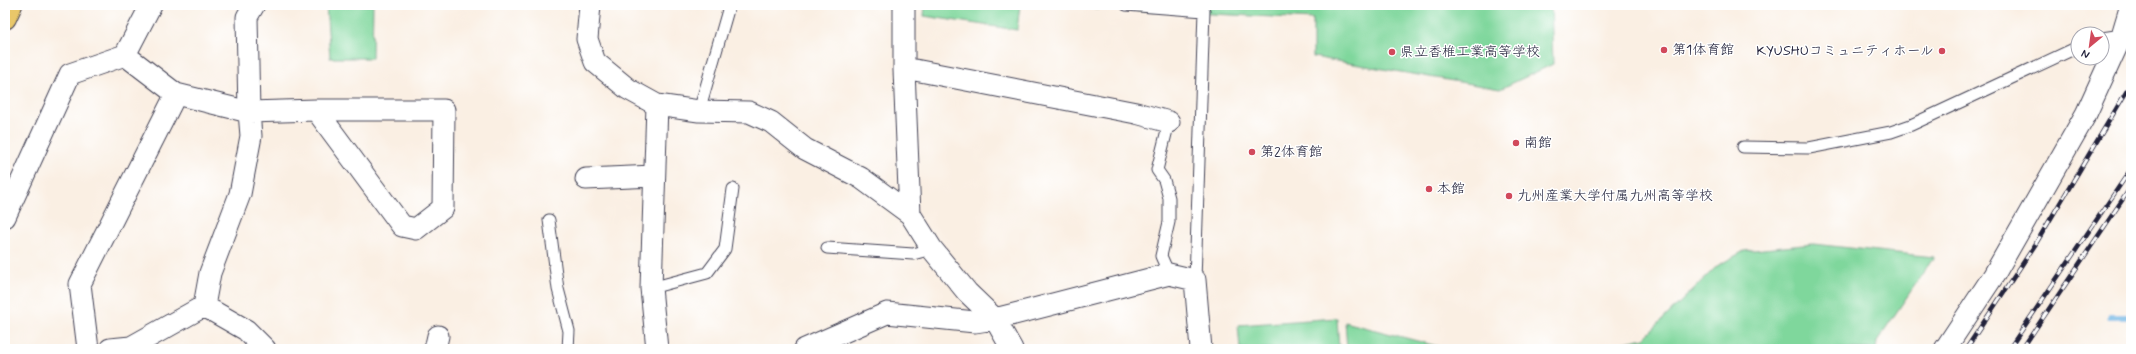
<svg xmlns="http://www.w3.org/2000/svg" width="2136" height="354" font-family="Mynerve,'Klee One',sans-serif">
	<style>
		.green { fill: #7fd79c; stroke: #507c6c }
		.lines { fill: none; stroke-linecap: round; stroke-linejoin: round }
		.stream { stroke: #6cb4e3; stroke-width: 6 }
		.service-casing { stroke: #424154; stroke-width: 13 }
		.minor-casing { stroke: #424154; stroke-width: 23 }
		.trunk-casing { stroke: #424154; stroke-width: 24 }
		.service { stroke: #fff; stroke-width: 11 }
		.minor { stroke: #fff; stroke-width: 21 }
		.trunk { stroke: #e9c769; stroke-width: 22 }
		.rail-casing { stroke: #22223b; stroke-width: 4.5 }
		.rail { stroke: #fff; stroke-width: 3; stroke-dasharray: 9; stroke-linecap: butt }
		.poi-dot { fill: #d1495b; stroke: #fff; stroke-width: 1.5 }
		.labels { text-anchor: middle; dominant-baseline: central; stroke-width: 3; stroke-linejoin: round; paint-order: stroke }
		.poi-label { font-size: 14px; fill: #22223b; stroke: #fff; text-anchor: start }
	</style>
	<rect width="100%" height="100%" fill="#fff"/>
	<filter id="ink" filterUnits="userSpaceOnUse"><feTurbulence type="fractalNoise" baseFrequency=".025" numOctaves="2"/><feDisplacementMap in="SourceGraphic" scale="8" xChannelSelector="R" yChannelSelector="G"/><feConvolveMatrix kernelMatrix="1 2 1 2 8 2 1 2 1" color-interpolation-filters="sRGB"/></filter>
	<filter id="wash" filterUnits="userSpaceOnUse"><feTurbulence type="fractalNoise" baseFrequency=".012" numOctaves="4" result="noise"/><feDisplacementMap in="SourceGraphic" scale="16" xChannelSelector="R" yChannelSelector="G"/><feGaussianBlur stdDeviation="0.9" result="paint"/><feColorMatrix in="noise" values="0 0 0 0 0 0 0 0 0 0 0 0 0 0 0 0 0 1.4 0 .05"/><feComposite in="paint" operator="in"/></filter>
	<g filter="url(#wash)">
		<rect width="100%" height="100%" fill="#faefe3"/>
		<!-- green -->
		<path class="green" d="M326,5H373L372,58H330Z
			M925,5H1020L1017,30L924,16Z
			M1090,5H1551L1553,64L1500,89L1313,57V19L1093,8Z
			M1813,244L1934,257L1877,341L1876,349H1595L1644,338L1717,266L1744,251Z
			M1337,318L1339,349H1240L1238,325Z
			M1345,322L1448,349H1347Z"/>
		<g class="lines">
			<!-- stream -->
			<path class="stream" d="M2110,317H2131"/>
		</g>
	</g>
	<g filter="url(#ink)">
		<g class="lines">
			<!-- service casing -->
			<g class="service-casing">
				<path id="service" d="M1126,5L1204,11L1195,280
					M2102,38L2122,35
					M699,111L728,10
					M1743,147L1809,148L1891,132L1911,125L2078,47
					M549,220L558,289L569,331L568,349
					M827,248L913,254L932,249
					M1169,274L1161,256L1169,222V198L1164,180L1157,170L1169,122
					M651,288L707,273L725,249L733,189"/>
			</g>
			<!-- minor casing -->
			<g class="minor-casing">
				<path id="minor" d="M590,5L587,39L595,62L628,89L657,105L699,111L749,112L771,122L805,149L861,178L910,214L932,249L967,292L995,319L1012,349
					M904,5V70L910,214
					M125,55L176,94L249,112L316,110H444L443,208L416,229L402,226L316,110
					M904,70H915L1136,113L1169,122
					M657,105L651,288L657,349
					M586,179L654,176
					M5,217L70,74L125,55L151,5
					M204,306L210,273L240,194L251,136L249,112L247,17L254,5
					M204,306L246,330L265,349
					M88,349L80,284L176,94
					M110,349L131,347L204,306
					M435,349L438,336
					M805,349L887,313L975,322L995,319L1169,274L1195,280L1201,349
					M1945,349L1994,275L2086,114L2122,35L2131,5"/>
			</g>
			<!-- trunk casing -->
			<g class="trunk-casing">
				<path id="trunk" d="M5,18L11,5"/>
			</g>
			<!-- service -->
			<use href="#service" class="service"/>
			<!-- minor -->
			<use href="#minor" class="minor"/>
			<!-- trunk -->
			<use href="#trunk" class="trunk"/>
			<!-- rail casing -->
			<g class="rail-casing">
				<path id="rail" d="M1966,349L2035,245L2131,84
					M2009,349L2131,169
					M2022,349L2131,187"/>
			</g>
			<!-- rail -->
			<use href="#rail" class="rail"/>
		</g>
	</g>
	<!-- markers -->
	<g class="poi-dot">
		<circle cx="1664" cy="50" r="4"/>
		<circle cx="1942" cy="51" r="4"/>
		<circle cx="1392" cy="52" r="4"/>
		<circle cx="1516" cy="143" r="4"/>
		<circle cx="1252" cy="152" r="4"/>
		<circle cx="1429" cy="189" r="4"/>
		<circle cx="1509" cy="196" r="4"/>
	</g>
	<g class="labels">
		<!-- poi labels -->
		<g class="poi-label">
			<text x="1672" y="50">第1体育館</text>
			<text x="1934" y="51" text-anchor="end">KYUSHUコミュニティホール</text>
			<text x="1400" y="52">県立香椎工業高等学校</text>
			<text x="1524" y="143">南館</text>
			<text x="1260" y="152">第2体育館</text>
			<text x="1437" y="189">本館</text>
			<text x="1517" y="196">九州産業大学付属九州高等学校</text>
		</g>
	</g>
	<!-- margin -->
	<rect width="2136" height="354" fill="none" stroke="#fff" stroke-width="20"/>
	<!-- north arrow -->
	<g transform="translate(2090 46) rotate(209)"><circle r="19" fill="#ffffff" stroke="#a7a7b1"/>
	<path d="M0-3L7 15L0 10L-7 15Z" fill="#d1495b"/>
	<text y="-6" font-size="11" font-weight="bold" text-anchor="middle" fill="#22223b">N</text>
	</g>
</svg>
